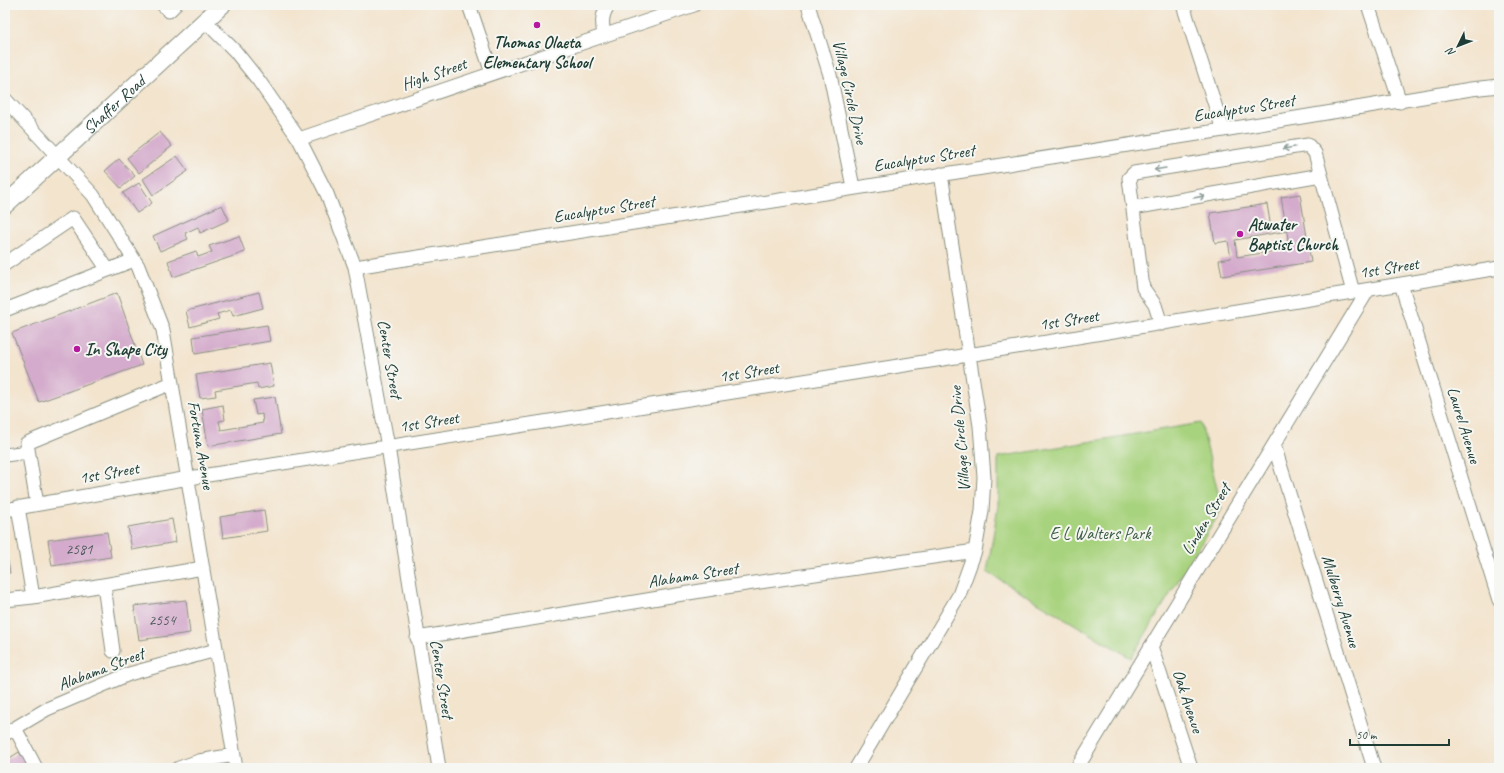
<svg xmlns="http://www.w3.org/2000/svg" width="1504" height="773" font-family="Caveat,sans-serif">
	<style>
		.green { fill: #a8d37e; stroke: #648859 }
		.building { fill: #d4abcc; fill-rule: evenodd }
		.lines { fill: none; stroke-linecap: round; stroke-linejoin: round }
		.minor-casing { stroke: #899081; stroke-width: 15 }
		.major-casing { stroke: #899081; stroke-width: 19 }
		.minor { stroke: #fff; stroke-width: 13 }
		.major { stroke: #fff; stroke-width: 17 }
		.oneway { stroke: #8f9e9a }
		.poi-dot { fill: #b5179e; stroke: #f6f6f2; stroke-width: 1.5 }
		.labels { text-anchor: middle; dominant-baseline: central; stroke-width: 4; stroke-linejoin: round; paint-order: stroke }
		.number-label { font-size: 15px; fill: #4c585a }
		.poi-label { font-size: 17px; font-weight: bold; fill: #1f3d34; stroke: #f6f6f2; text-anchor: start }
		.street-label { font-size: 17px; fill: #1f3d34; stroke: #f6f6f2 }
		.park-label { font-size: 17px; fill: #3a5b43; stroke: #f6f6f2 }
	</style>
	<rect width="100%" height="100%" fill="#f6f6f2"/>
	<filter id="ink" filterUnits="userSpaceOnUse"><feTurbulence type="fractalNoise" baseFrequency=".025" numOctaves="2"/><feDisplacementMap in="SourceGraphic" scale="8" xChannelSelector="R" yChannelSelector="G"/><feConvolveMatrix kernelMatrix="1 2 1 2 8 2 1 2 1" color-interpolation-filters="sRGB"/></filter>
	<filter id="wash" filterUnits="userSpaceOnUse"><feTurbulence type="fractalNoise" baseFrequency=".012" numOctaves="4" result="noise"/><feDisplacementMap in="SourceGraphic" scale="16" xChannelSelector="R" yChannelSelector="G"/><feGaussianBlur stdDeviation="0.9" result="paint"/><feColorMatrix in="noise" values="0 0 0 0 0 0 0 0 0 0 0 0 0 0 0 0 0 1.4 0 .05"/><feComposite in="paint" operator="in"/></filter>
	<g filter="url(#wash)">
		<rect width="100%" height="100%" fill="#f3e4ce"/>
		<!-- green -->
		<path class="green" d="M1201,423L1222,509L1131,658L987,572L998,506V457Z"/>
		<g id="blocks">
			<!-- building -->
			<path class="building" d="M160,132L172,146L139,173L127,158Z
				M177,156L188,171L153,195L143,179Z
				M119,159L135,176L121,188L105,171Z
				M139,183L152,203L137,213L123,193Z
				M1300,194L1311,262L1222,276L1219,260L1231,258L1228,241L1215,243L1210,213L1267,204L1271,228L1286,226L1281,197ZM1287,231L1289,249L1237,257L1235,240Z
				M222,205L229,220L200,233L198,227L185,233L188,239L160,251L153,236Z
				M239,236L245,252L173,277L168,261L196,251L198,257L212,252L209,246Z
				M259,292L263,308L233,316L231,310L217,314L219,319L190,327L186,311Z
				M117,293L142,365L39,402L12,333Z
				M267,325L270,341L195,354L193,337Z
				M270,363L274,386L258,389L257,383L215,390L216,396L200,398L196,375Z
				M275,397L281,434L208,446L202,409L223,405L225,420L219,421L221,430L263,423L262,414L256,415L253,400Z
				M264,510L267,531L223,538L220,517Z
				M172,519L176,542L132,550L128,527Z
				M107,532L111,557L52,566L48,540Z
				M5,546L10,573L5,574Z
				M186,600L190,633L139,640L134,606Z
				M19,752L30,768H5V761Z"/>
		</g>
	</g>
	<g filter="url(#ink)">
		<use href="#blocks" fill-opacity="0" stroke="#899081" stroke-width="1"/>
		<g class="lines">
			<!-- minor casing -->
			<g class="minor-casing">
				<path id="minor" d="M163,5L169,11L175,5
					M469,5L492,73
					M808,5L830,75L853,187
					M1183,5L1223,130
					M1368,5L1400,102
					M205,21L235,51L259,81L299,139L327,194L355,267L388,447L439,768
					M604,36C602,24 601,14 609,5
					M5,99L93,195L138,266L163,330L236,768
					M299,139L694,5
					M1133,208L1321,175
					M5,264L73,218L108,270
					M355,267L1223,130L1471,89L1499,86
					M1401,284L1499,600
					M5,310L134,260
					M1161,324L1155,305L1143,288L1129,178L1134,173L1308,145L1315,153L1353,292
					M1274,445L1374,768
					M5,455L28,452
					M37,504L27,443L172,383
					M18,507L33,597L203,568
					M5,510L189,478L968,355L1499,268
					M104,585L113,651
					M5,600L33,597
					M417,638L719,588L975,551
					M1151,646L1191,768
					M15,728L36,768
					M5,734L47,709L129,674L216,650
					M179,768L199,761L234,755
					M856,768L959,595L975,551L982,511L984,477L980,426L941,174
					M1077,768L1368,290"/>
			</g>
			<!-- major casing -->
			<g class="major-casing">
				<g id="major">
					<path id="s1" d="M5,205L222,5"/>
				</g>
			</g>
			<!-- minor -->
			<use href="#minor" class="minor"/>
			<!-- major -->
			<use href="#major" class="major"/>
		</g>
		<!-- one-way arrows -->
		<defs><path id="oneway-shaft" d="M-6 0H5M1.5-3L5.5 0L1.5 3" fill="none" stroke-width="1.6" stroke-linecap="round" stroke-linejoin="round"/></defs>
		<g class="oneway">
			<use href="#oneway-shaft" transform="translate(1289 148) rotate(171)"/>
			<use href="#oneway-shaft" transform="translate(1160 169) rotate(171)"/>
			<use href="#oneway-shaft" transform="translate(1199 197) rotate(-10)"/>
		</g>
	</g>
	<!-- markers -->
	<g class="poi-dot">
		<circle cx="537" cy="25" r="4"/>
		<circle cx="1240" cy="234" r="4"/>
		<circle cx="77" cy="349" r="4"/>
	</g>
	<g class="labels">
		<!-- number labels -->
		<g class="number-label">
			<text x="79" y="549">2581</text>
			<text x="162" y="620">2554</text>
		</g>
		<!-- poi labels -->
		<g class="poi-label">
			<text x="537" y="42" text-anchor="middle">Thomas Olaeta<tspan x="537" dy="20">Elementary School</tspan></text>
			<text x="1248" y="224">Atwater<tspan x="1248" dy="20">Baptist Church</tspan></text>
			<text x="85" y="349">In Shape City</text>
		</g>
		<!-- street labels -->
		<g class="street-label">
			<text transform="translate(434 74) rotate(-19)">High Street</text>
			<text transform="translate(850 92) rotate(77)">Village Circle Drive</text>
			<text stroke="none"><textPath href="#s1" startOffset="148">Shaffer Road</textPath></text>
			<text transform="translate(1244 108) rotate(-9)">Eucalyptus Street</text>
			<text transform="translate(924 158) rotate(-9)">Eucalyptus Street</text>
			<text transform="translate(604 209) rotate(-9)">Eucalyptus Street</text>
			<text transform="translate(1389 268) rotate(-9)">1st Street</text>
			<text transform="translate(1069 320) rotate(-9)">1st Street</text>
			<text transform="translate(390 359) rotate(80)">Center Street</text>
			<text transform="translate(749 372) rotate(-9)">1st Street</text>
			<text transform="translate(429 422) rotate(-9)">1st Street</text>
			<text transform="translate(1464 425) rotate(73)">Laurel Avenue</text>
			<text transform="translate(960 439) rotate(-95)">Village Circle Drive</text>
			<text transform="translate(201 445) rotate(80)">Fortuna Avenue</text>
			<text transform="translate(109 473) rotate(-10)">1st Street</text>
			<text transform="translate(1206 519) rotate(-59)">Linden Street</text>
			<text transform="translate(693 575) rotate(-9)">Alabama Street</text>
			<text transform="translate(1341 601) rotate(73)">Mulberry Avenue</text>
			<text transform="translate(101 669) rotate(-21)">Alabama Street</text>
			<text transform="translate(442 679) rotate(81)">Center Street</text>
			<text transform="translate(1188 701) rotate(72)">Oak Avenue</text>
		</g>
		<!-- park labels -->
		<g class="park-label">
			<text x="1100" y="533">E L Walters Park</text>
		</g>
	</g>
	<!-- margin -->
	<rect width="1504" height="773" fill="none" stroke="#f6f6f2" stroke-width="20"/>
	<!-- north arrow -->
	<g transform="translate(1458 46) rotate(227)" stroke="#f6f6f2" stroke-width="3" paint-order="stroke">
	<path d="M0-3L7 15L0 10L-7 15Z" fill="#1f3d34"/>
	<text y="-6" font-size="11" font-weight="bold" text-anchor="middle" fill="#1f3d34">N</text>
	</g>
	<!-- scale -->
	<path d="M1350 739v6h99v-6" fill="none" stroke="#1f3d34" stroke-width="2"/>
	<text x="1356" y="739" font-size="12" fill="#1f3d34" stroke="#f6f6f2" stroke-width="3" paint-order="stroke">50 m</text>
</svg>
